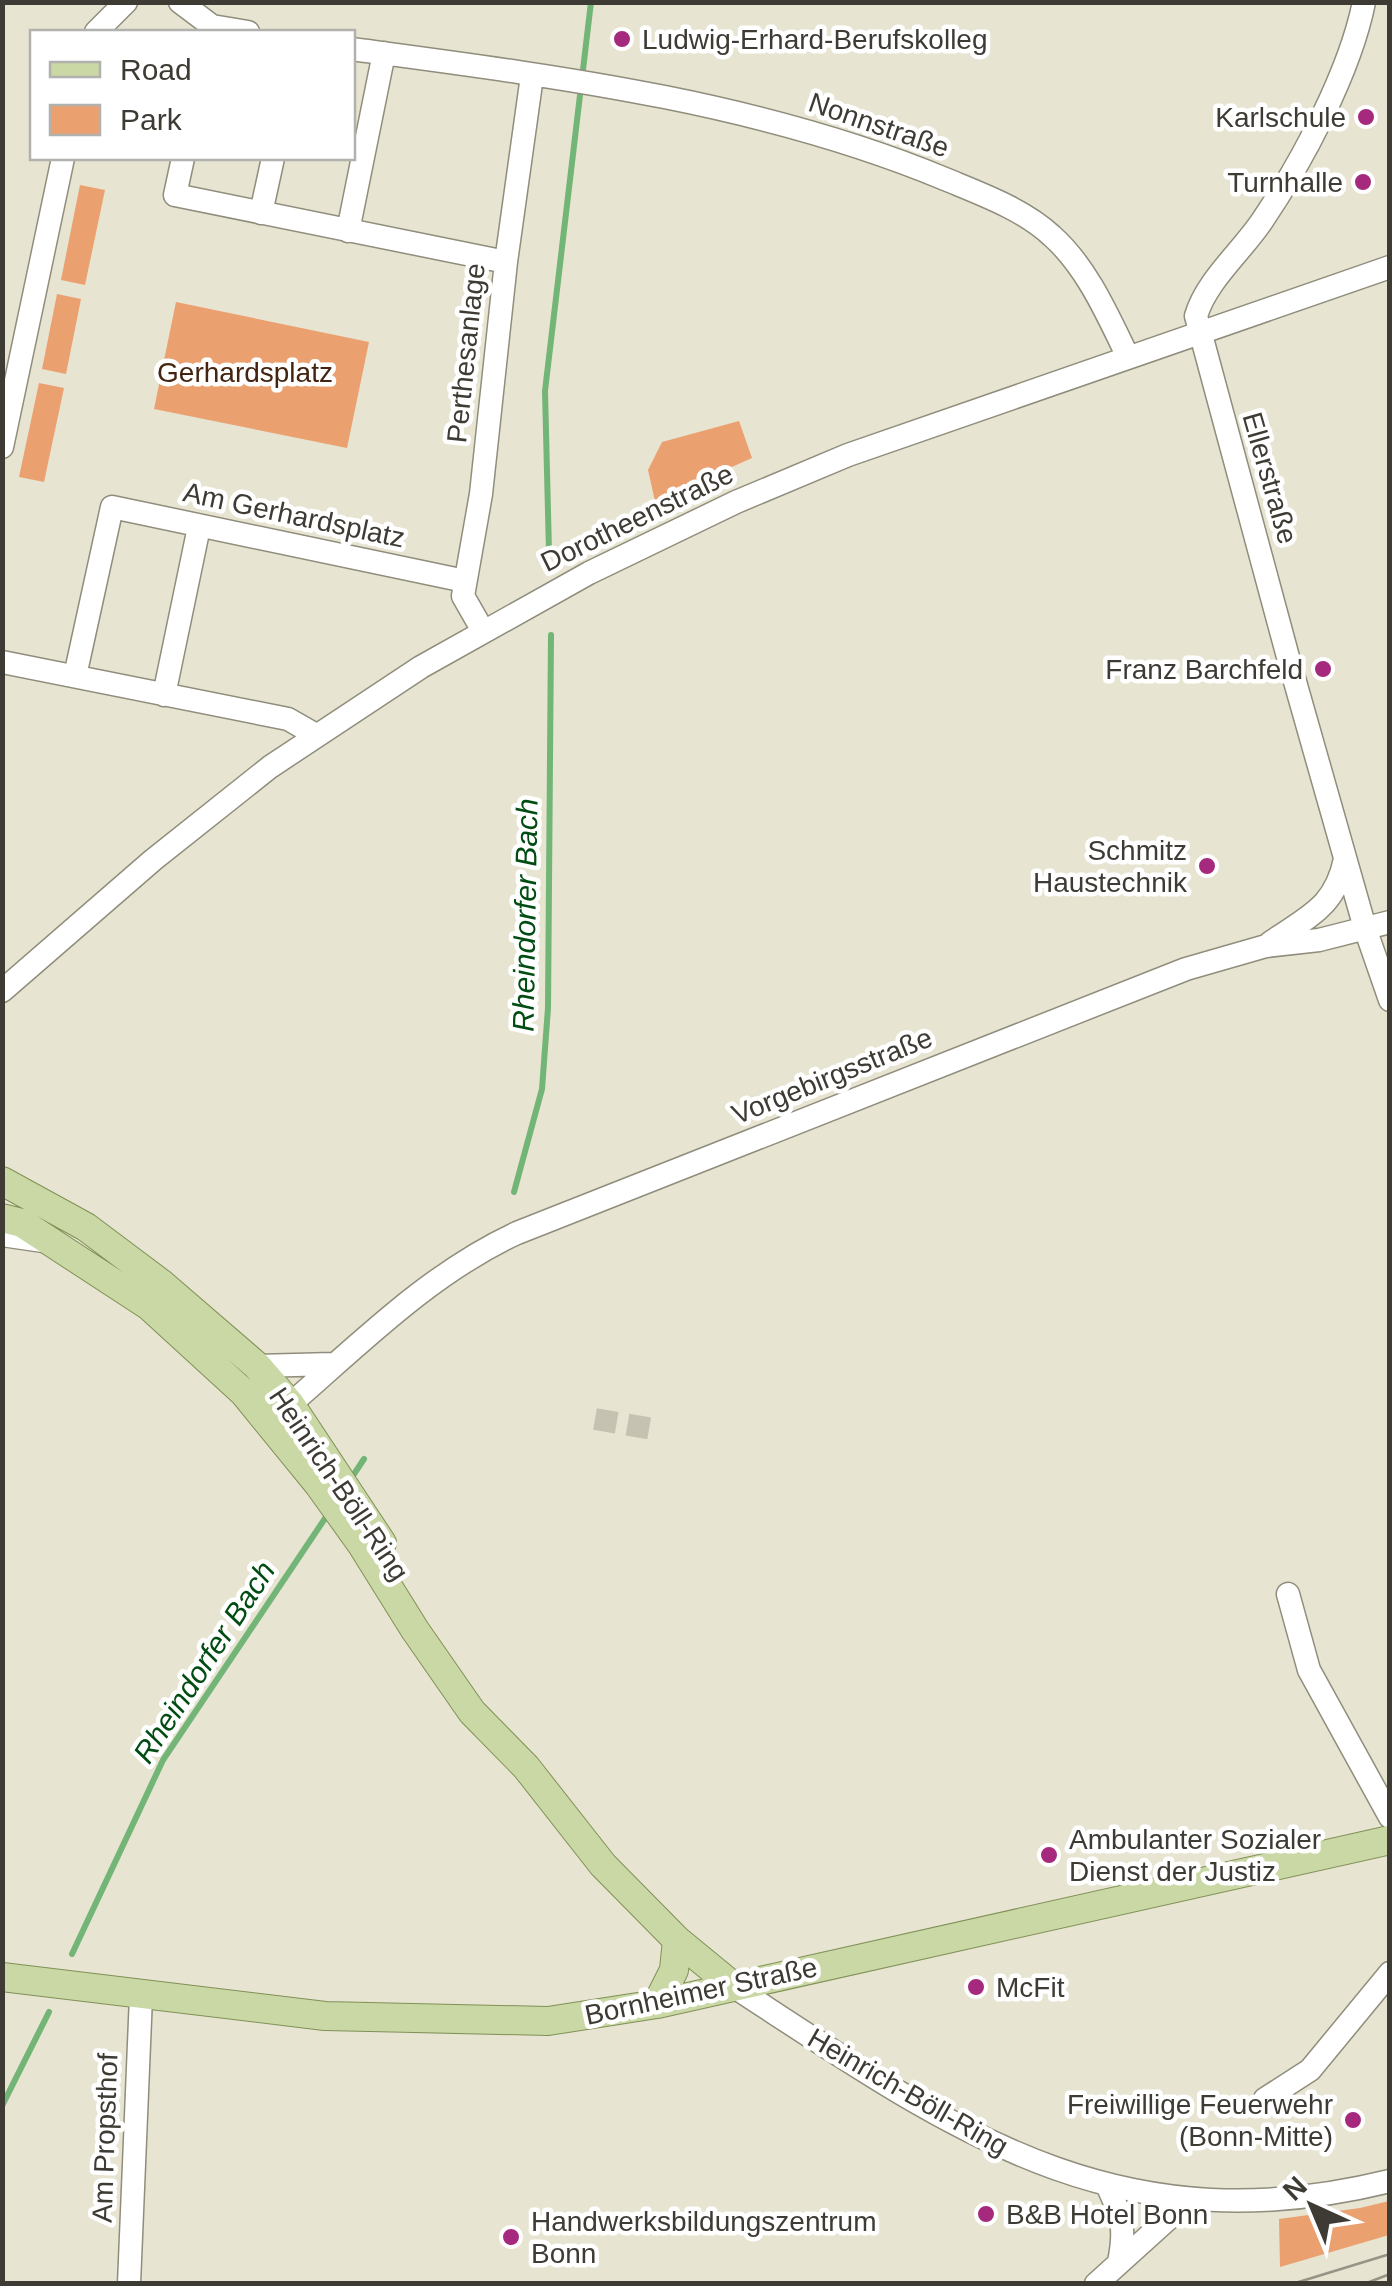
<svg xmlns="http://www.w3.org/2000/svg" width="1392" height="2286" font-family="Helvetica,sans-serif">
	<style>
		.green { fill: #eba070 }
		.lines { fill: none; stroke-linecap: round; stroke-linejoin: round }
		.stream { stroke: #73b477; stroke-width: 6 }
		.minor-tunnel { stroke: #c5c2b2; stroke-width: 22; stroke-dasharray: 22 11; stroke-linecap: butt }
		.minor-casing { stroke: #908d7c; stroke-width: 25 }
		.major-casing { stroke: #819056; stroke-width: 30 }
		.minor { stroke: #fff; stroke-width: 22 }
		.major { stroke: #c9d8a5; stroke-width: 28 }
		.tram { stroke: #969486; stroke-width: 2.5 }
		.poi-dot { fill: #a5297d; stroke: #fff; stroke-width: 4 }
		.labels { text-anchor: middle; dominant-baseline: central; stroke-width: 9; stroke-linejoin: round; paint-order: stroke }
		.poi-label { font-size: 28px; fill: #3d3b34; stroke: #fff; text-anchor: start }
		.street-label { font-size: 28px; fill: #3d3b34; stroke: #fff }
		.park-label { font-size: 28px; fill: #432410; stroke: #fff }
		.water-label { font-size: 30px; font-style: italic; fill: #004c12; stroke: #fff }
	</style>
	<rect width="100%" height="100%" fill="#e7e4d1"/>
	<!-- green -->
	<path class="green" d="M80,185L105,190L85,285L61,280Z
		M57,294L81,299L66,374L42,369Z
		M176,302L369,342L347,448L154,409Z
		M39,383L64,388L44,482L19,477Z
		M739,421L752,458L655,501L648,470L662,442Z
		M1389,2201V2235L1280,2267L1279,2219L1360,2208Z"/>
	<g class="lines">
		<!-- stream -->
		<path class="stream" d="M549,552L545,391L591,2
			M514,1192L542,1089L548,1008L551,635
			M350,1480L364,1459
			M72,1954L163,1760L330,1511
			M2,2106L49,2012"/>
		<!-- minor-tunnel -->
		<path class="minor-tunnel" d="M595,1419L653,1429"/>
		<!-- minor casing -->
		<g class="minor-casing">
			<path id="minor" d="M180,2L212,26L248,32
				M1364,2C1350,72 1302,162 1262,221C1242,251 1206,281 1196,316L1288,657L1365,928L1390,1000
				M96,32L126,2
				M352,49C553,76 757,101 945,179C981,194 1023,209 1052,236C1087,267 1108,316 1128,357
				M183,158L175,195L506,262
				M261,213L273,158
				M348,231L384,53
				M2,447L63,158
				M483,631L463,596L481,494L506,262L532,76
				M2,662L288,719L316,735
				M75,676L112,507L465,581
				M164,695L199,527
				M1270,943C1308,916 1335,908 1345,859
				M2,991L153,860L270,767L421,667L589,573L736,502L848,455L1390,267
				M2,1235L43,1241
				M257,1366L333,1364
				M279,1414C355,1349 426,1275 517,1233L1186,969L1266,946L1319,940L1390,922
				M1288,1594L1309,1670L1390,1817
				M733,1986C952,2129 1114,2249 1390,2181
				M1265,2099L1310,2070L1390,1973
				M1107,2185C1122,2217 1126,2227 1119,2262
				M129,2284L141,1996
				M1096,2284L1190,2199"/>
		</g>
		<!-- major casing -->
		<g class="major-casing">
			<path id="major" d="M2,1181L86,1227L162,1284L257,1366L290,1404L382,1543
				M2,1218L22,1223L149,1306L244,1393L319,1485L362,1545L415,1630L472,1712L526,1767L603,1865L677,1940L733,1986
				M2,1977L325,2016L548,2021L657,2004L1390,1840
				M657,2004L674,1970L677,1940"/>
		</g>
		<!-- minor -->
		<use href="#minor" class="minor"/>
		<!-- major -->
		<use href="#major" class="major"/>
		<!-- tram -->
		<path class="tram" d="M1292,2284L1390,2254
			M1364,2284L1390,2274"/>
	</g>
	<!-- markers -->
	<g class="poi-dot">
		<circle cx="622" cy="39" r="10"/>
		<circle cx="1366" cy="117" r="10"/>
		<circle cx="1363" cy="182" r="10"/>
		<circle cx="1323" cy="669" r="10"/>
		<circle cx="1207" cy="866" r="10"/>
		<circle cx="1049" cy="1855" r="10"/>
		<circle cx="976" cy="1987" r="10"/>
		<circle cx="1353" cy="2120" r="10"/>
		<circle cx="986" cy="2214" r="10"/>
		<circle cx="511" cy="2237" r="10"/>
	</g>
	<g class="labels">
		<!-- poi labels -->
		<g class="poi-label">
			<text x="642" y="39">Ludwig-Erhard-Berufskolleg</text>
			<text x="1346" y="117" text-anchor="end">Karlschule</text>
			<text x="1343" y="182" text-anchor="end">Turnhalle</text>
			<text x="1303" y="669" text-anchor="end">Franz Barchfeld</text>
			<text x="1187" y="850" text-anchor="end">Schmitz<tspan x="1187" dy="32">Haustechnik</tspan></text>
			<text x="1069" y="1839">Ambulanter Sozialer<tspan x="1069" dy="32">Dienst der Justiz</tspan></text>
			<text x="996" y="1987">McFit</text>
			<text x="1333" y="2104" text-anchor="end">Freiwillige Feuerwehr<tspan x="1333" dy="32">(Bonn-Mitte)</tspan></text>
			<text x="1006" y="2214">B&amp;B Hotel Bonn</text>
			<text x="531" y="2221">Handwerksbildungszentrum<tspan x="531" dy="32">Bonn</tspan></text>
		</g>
		<!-- street labels -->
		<g class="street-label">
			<text transform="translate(879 125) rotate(19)">Nonnstraße</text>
			<text transform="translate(466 353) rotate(-84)">Perthesanlage</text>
			<text transform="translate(1270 478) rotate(74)">Ellerstraße</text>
			<text transform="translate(294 515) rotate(12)">Am Gerhardsplatz</text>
			<text transform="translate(637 518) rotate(-26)">Dorotheenstraße</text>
			<text transform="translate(832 1076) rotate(-22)">Vorgebirgsstraße</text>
			<text transform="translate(339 1484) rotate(56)">Heinrich-Böll-Ring</text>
			<text transform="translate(701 1991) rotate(-12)">Bornheimer Straße</text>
			<text transform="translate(908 2092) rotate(30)">Heinrich-Böll-Ring</text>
			<text transform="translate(105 2138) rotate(-88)">Am Propsthof</text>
		</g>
		<!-- park labels -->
		<g class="park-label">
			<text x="245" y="372">Gerhardsplatz</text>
		</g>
		<!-- water labels -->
		<g class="water-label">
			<text transform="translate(525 915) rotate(-89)">Rheindorfer Bach</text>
			<text transform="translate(204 1662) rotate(-57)">Rheindorfer Bach</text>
		</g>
	</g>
	<!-- border -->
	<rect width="1392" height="2286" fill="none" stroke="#3d3b34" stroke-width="10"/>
	<!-- legend -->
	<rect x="30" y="30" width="325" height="130" fill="#ffffff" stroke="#b1b1ae" stroke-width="2.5"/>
	<rect x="50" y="62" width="50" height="15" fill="#c9d8a5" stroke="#b1b1ae" stroke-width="2.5"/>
	<text x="120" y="80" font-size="30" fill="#3d3b34">Road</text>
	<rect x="50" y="105" width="50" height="30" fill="#eba070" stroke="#b1b1ae" stroke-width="2.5"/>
	<text x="120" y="130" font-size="30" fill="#3d3b34">Park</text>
	<!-- north arrow -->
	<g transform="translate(1312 2206) rotate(316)" stroke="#ffffff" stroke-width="8" paint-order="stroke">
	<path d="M0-8L18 38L0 25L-18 38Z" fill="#3d3b34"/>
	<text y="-15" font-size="28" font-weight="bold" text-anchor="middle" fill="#3d3b34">N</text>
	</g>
</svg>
